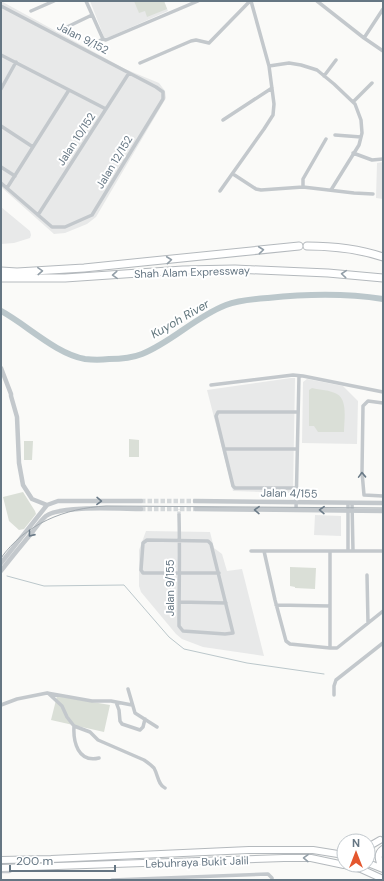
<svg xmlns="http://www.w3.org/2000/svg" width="384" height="881" font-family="'DM Sans',sans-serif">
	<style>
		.built { fill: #e8e9e9 }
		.green { fill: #dadfd7 }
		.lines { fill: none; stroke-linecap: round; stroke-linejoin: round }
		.stream { stroke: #bbc7cb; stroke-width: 1 }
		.river { stroke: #bbc7cb; stroke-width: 6 }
		.minor-tunnel { stroke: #d5d9db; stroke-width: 3.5; stroke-dasharray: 3.5 2; stroke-linecap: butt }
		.tertiary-tunnel { stroke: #d5d9db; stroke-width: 4.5; stroke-dasharray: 4.5 2; stroke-linecap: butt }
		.trunk-casing { stroke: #b4b9bd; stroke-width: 8 }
		.motorway-casing { stroke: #b4b9bd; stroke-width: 9 }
		.minor { stroke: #c3c8cc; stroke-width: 3.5 }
		.tertiary { stroke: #c3c8cc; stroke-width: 4.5 }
		.trunk { stroke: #fff; stroke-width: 6 }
		.motorway { stroke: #fff; stroke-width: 7 }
		.tram { stroke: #a2aab0; stroke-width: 1 }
		.oneway { stroke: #939fa8 }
		.oneway2 { stroke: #6a7a87 }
		.labels { text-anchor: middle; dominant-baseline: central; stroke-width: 4; stroke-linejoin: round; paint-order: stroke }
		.street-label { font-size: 11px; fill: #657683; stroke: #fff }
		.water-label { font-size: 12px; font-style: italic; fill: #60757c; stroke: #fff }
	</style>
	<rect width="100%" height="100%" fill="#fafaf8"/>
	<!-- built -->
	<path class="built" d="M1,1L125,69L159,83L165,91L166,98L96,217L87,224L65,233L54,234L1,187Z
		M90,1H164L168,11L107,38L104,37Z
		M383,162V199L376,198L377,163Z
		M1,207L30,231L31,235L30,238L14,243L1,244Z
		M291,378H295L293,493L233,491L207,390Z
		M307,379L343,386L358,401L357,444L302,443L303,382Z
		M315,515L341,516V536L314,535Z
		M146,531L210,532L214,548L222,554L227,571L242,569L264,656L203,647L182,639L176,634L141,592L139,586V550Z"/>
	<!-- green -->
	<path class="green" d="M134,1H164L167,9L147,17L145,11L139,13Z
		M312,388C320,390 330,390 337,394C348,400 344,421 344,432H318L314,426H309V390Z
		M129,439L139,440V457H129Z
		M24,441H33L32,460H24Z
		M23,492L35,511L36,514L24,529L19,530L9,521L3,497Z
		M290,567L316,568L315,589L295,588V587L290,586Z
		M57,696L110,705L104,732L51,720Z"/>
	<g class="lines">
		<!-- stream -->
		<path class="stream" d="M7,576L44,586L124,585L169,637L184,649L247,663L324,674"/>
		<!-- river -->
		<path class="river" d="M1,311C27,325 56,354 85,359C93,360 101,360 109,359C120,359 132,358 142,354C172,342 195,317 226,305C239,300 254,299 268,298C305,294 345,293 383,299"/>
		<!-- minor-tunnel -->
		<path class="minor-tunnel" d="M179,515V509"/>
		<!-- tertiary-tunnel -->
		<path class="tertiary-tunnel" d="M141,501H195
			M141,509H196"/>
		<!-- trunk casing -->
		<g class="trunk-casing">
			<path id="trunk" d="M368,847L380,840
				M1,860L51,859L249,850H313L344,855
				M368,863L383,869
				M345,865L361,869L383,879
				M1,868L284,858H311L344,865
				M382,868C379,861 376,854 383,849"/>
		</g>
		<!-- motorway casing -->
		<g class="motorway-casing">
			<path id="motorway" d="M307,246C332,246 359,249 383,257
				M1,271L17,272L84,268L299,246
				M1,278H65L183,270L235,269L328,273L383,278"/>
		</g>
		<!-- minor -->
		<path class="minor" d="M86,1L103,39L106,40L198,1
			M317,1L364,38L383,51
			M1,6L156,87L163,92V99L92,215L65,227H52L1,183
			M31,11L54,1
			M67,27L92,15
			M364,38L383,9
			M90,46L103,39
			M1,55L106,109
			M140,63L191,41L196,40L209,43L250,1
			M269,66L289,63L301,65L317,70L334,84L355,104L361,120L362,133L359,145L331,190
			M324,76L336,60
			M1,89L16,62
			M353,102L372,83
			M223,120L272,88
			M1,126L33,147
			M335,135L361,137
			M353,153L372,160L383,159
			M1,167L15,176
			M233,174L256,189L261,190L303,187L354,193L373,194
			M303,187V179L326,139
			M7,188L69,90
			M220,191L264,129L273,115L274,104L269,66L251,1
			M38,215L129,73
			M211,385L293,375L303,376L383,392
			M383,403L368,401L363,406L362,472L364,495L383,496
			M224,449H297
			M296,488H235L233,486L216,416L218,412H298
			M348,503V551
			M352,503L353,551
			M296,510L299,376
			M179,515C180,552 179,589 179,626L183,631L225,634L233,633L211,544L208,541L147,540L143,543L141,570L143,573H219
			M251,551H383
			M264,551L275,600L286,641L290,644L330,648H337L383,611
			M367,575L368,623
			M179,602L226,603
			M276,605L330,606
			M330,648V551
			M128,689L135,713L157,727
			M48,693L62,706L67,717L74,726L90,732L98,740L144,760C147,762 151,765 154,768C158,775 158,785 165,788
			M334,695V686L336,680L383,643
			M116,702L119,710L120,721L122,724L140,730L143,727L145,719
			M1,705L17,699L47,693L92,701H111L132,705
			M74,726C73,742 78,763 99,758
			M112,880L268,874L272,878V880"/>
		<!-- tertiary -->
		<path class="tertiary" d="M1,368L11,394V396L17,417L19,463L23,485L32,499L47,505
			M195,501L383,503
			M196,509L383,511
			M1,563L47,505L58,501H141
			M1,571C10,559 20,547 30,535C35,529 40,521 46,516C61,505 121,509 141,509
			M1,871H9L14,868"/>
		<!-- trunk -->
		<use href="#trunk" class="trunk"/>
		<!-- motorway -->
		<use href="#motorway" class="motorway"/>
		<!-- tram -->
		<path class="tram" d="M1,558C25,524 65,508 106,506L383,508"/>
	</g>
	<!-- one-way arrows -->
	<defs><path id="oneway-chevron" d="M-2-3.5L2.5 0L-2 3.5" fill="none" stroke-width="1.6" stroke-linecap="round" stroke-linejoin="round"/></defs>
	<g class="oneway">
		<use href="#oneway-chevron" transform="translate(261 250) rotate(-6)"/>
		<use href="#oneway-chevron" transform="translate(169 260) rotate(-6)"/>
		<use href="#oneway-chevron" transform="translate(40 271) rotate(-3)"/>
		<use href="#oneway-chevron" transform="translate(344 274) rotate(-175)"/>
		<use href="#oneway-chevron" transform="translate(115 275) rotate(176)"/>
		<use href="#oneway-chevron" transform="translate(306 858) rotate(-179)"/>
	</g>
	<g class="oneway2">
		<use href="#oneway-chevron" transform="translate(362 475) rotate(-92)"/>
		<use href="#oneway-chevron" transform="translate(99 501) rotate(1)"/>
		<use href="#oneway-chevron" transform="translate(257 510) rotate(-179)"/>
		<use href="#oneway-chevron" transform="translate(322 510) rotate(-179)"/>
		<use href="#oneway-chevron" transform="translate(31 534) rotate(129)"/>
	</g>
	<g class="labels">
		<!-- street labels -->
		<g class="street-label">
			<text transform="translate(83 38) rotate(27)">Jalan 9/152</text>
			<text transform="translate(76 139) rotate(-57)">Jalan 10/152</text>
			<text transform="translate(114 162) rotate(-59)">Jalan 12/152</text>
			<text transform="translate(192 272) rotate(-2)">Shah Alam Expressway</text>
			<text transform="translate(289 493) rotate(1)">Jalan 4/155</text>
			<text transform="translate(170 588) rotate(-90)">Jalan 9/155</text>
			<text transform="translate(197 862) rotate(-2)">Lebuhraya Bukit Jalil</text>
		</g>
		<!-- water labels -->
		<g class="water-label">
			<text transform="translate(180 319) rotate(-30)">Kuyoh River</text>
		</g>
	</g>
	<!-- border -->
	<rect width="384" height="881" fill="none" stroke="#657683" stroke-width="4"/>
	<!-- north arrow -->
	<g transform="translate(356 853)"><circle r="19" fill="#ffffff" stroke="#c1c8cd"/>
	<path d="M0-3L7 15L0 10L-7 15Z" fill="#e4572e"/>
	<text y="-6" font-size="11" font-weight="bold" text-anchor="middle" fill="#657683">N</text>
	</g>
	<!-- scale -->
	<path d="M10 865v6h105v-6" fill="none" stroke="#657683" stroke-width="2"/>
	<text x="16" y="865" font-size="12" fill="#657683" stroke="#ffffff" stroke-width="3" paint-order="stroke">200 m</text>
</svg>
